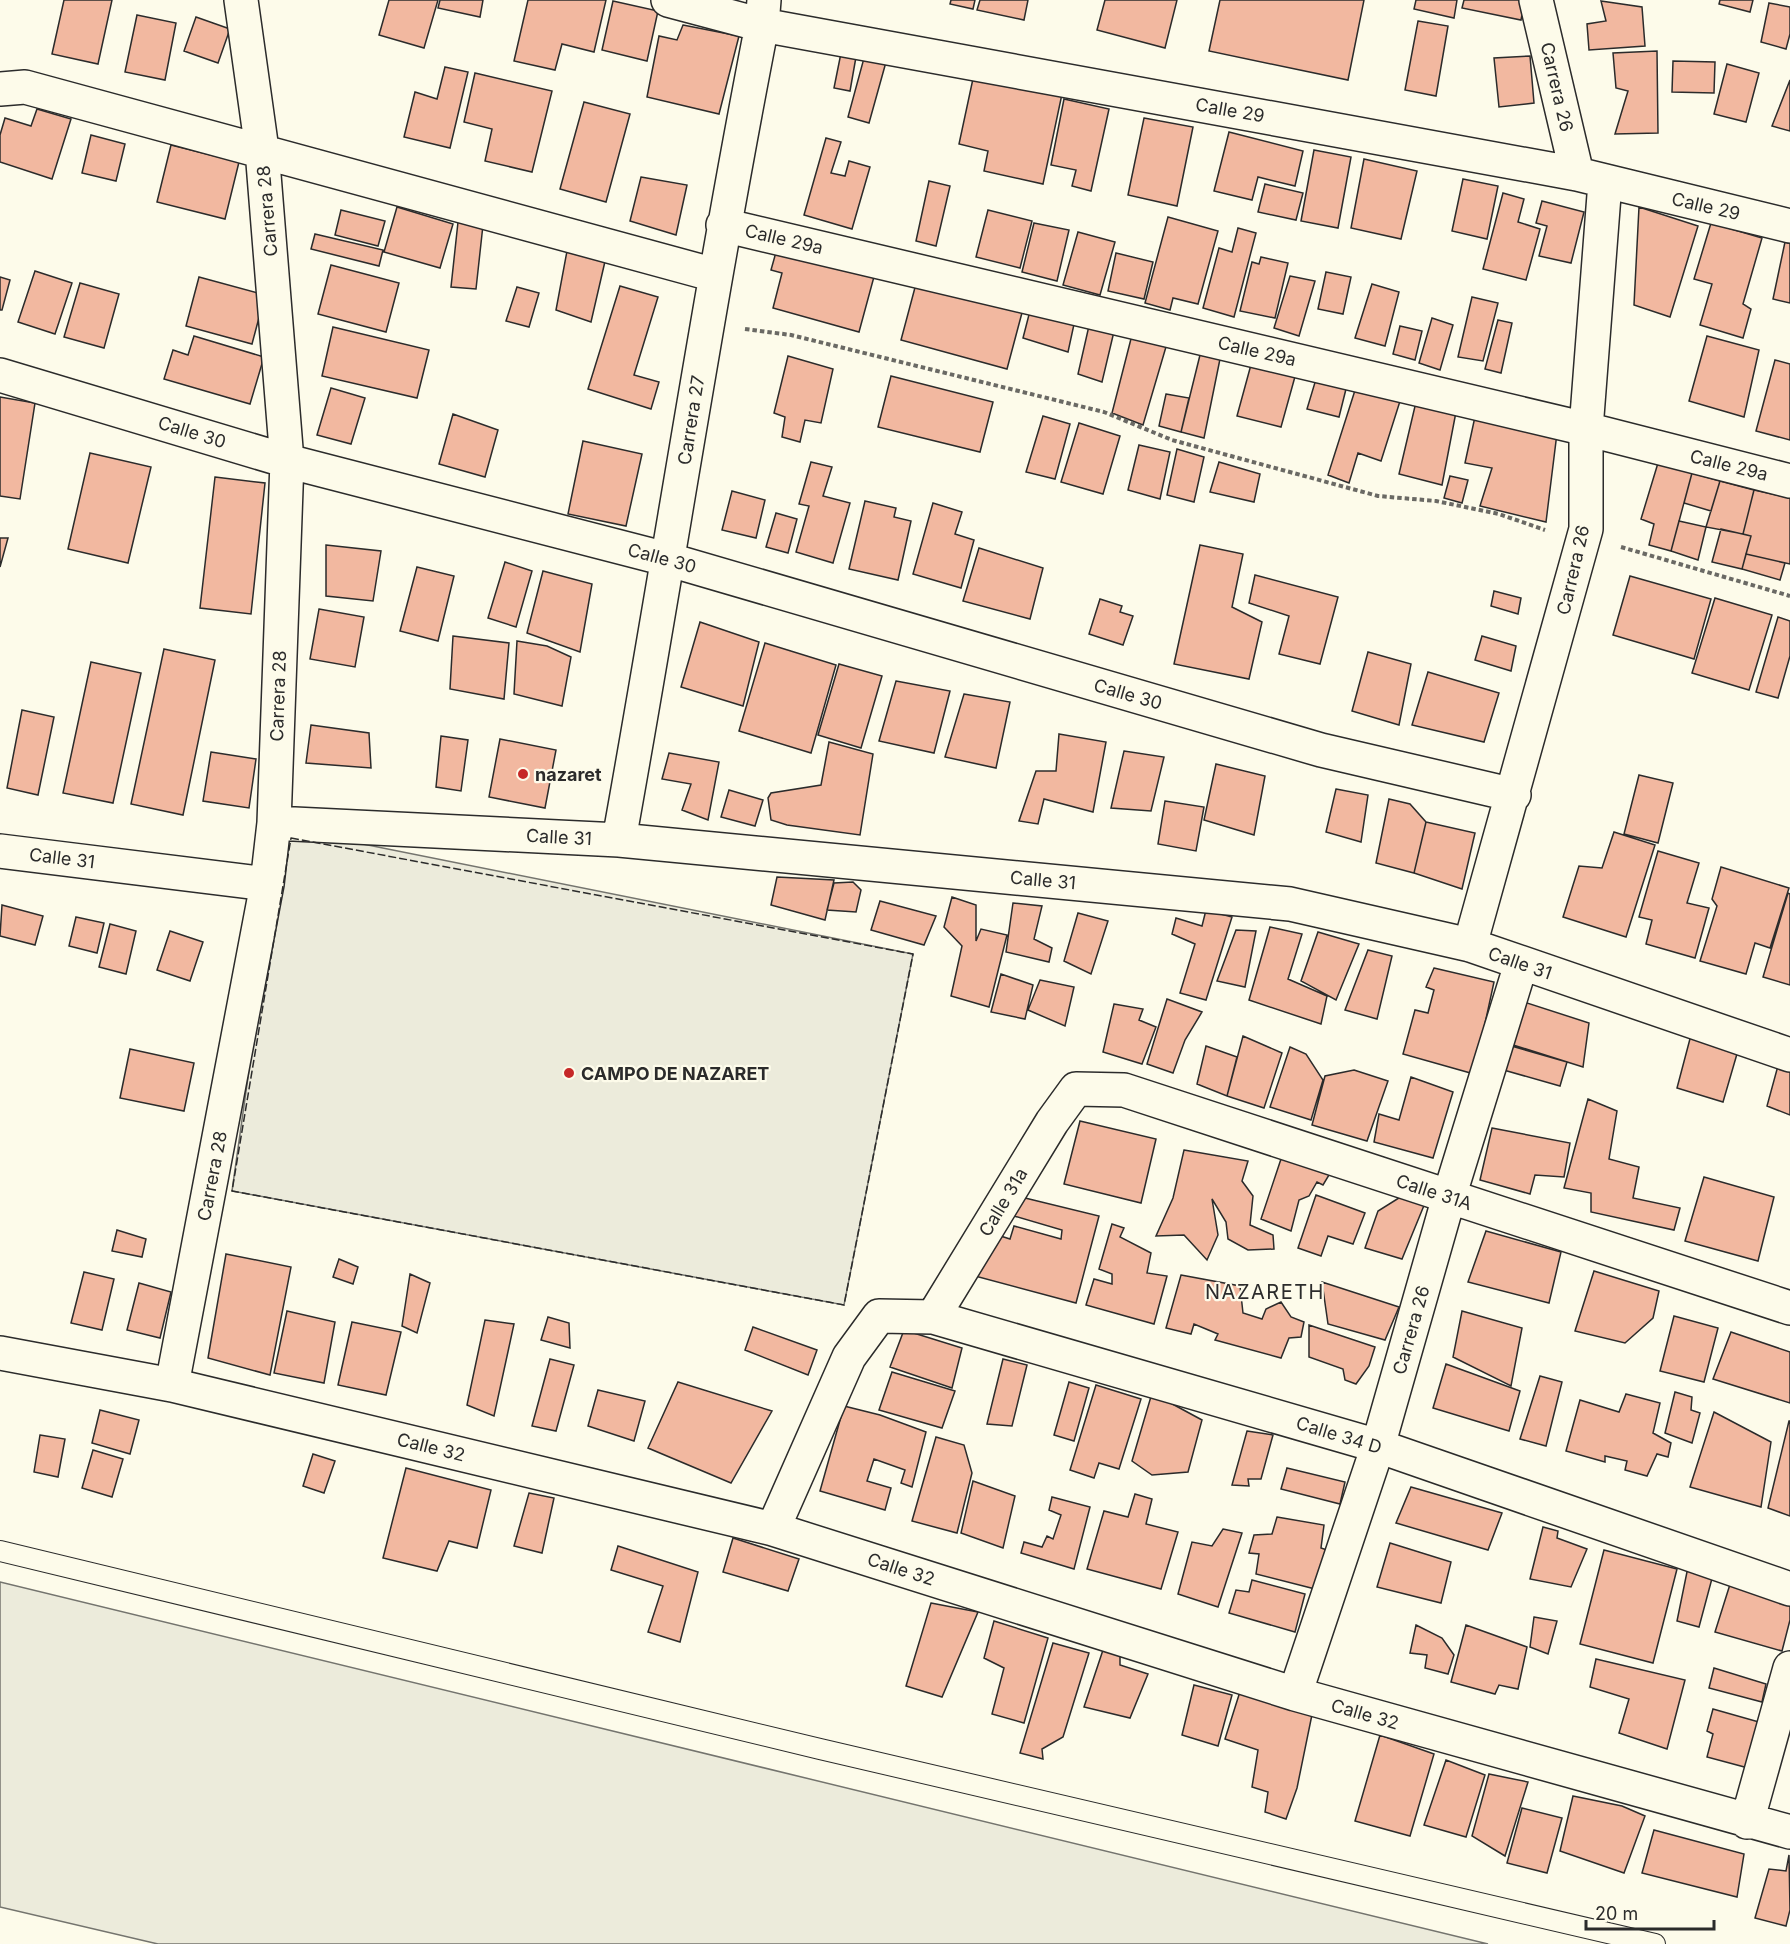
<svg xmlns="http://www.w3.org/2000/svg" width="1790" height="1944" font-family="Inter,sans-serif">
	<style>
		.green { fill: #ecebdb; stroke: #74746e; stroke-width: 1.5 }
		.building { fill: #f2b8a0; stroke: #2b2b2b; stroke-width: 1.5 }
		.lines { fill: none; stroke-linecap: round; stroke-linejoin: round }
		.service-casing { stroke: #2b2b2b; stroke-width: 22 }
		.minor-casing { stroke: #2b2b2b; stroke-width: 36 }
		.path { stroke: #6a6964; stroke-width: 4; stroke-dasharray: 4.5 3; stroke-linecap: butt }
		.service { stroke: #fdfbea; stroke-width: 20 }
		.minor { stroke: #fdfbea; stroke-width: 33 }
		.fence { stroke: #2b2b2b; stroke-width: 1.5; stroke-dasharray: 8 3; stroke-linecap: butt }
		.poi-dot { fill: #c62828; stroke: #fdfbea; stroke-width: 2 }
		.labels { text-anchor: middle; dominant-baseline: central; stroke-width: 4.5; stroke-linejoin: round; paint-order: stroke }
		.street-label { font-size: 18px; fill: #2b2b2b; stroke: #fdfbea }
		.poi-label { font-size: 18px; font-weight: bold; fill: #2b2b2b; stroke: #fdfbea; text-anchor: start }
		.neighbourhood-label { font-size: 20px; letter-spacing: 1.5px; fill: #2b2b2b; stroke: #fdfbea }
	</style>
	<rect width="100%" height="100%" fill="#fdfbea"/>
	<!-- green -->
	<path class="green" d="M283,828L913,954L844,1305L232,1191Z
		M0,1582L1488,1944H158L0,1907Z"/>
	<!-- building -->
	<path class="building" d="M64,0H112L98,64L52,54Z
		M389,0H438L424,48L379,35Z
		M440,0H483L480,17L438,8Z
		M528,0H606L594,52L562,44L555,70L514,61Z
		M951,0H975L973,9L950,4Z
		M980,0H1028L1024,20L977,10Z
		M1105,0H1177L1165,48L1097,30Z
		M1220,0H1364L1348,80L1209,51Z
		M1416,0H1457L1454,18L1414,9Z
		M1464,0H1525L1521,20L1462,8Z
		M1720,0H1753L1750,12L1719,4Z
		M613,1L658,11L647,61L602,50Z
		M1601,1L1642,7L1645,46L1589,50L1587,24L1606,21Z
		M1769,3L1790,7V34L1786,49L1761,42Z
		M137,15L176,23L165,80L125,72Z
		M196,17L230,29L218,63L184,51Z
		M1418,21L1448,26L1436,96L1405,90Z
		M683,25L739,36L719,114L647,97L659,36L677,40Z
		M1657,51L1658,133L1615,134L1628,91L1616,88L1613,53Z
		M841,53L856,57L850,91L834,88Z
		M1530,56L1534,103L1499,107L1494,58Z
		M864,58L886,62L869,123L848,117Z
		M1673,61L1715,62L1714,93L1672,92Z
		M1727,64L1759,73L1746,122L1714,114Z
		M445,67L468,72L450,148L404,137L415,92L437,99Z
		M475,73L552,91L532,172L485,161L492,129L464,122Z
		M974,74L1062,94L1043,184L984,171L988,151L959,144Z
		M1790,80V131L1772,126Z
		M1064,99L1109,109L1091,191L1072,186L1076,170L1051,165Z
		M584,102L630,114L606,202L560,189Z
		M37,109L71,119L52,179L0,162V135L5,118L31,126Z
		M1144,118L1193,127L1177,206L1128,195Z
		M1229,132L1303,151L1295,186L1258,177L1252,200L1214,191Z
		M91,135L125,144L116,181L82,173Z
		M826,138L841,142L831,173L845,176L849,161L870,167L852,229L804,215Z
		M171,145L239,162L225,219L157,202Z
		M1314,150L1351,157L1338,228L1301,221Z
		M1364,159L1417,171L1401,239L1351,228Z
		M641,177L687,185L676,235L630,221Z
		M1463,179L1498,186L1487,239L1452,231Z
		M929,181L950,186L936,246L916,241Z
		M1265,184L1303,193L1296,220L1258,212Z
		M1503,193L1524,199L1518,222L1540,229L1526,280L1483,269Z
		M1542,201L1584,212L1571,263L1539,256L1547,226L1536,223Z
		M397,207L453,224L440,268L384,252Z
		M1639,207L1698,226L1670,317L1634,305Z
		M341,210L385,221L378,246L335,235Z
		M988,210L1032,221L1020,268L976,257Z
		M1168,217L1218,231L1198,304L1173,298L1170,310L1145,303Z
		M458,222L483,225L476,289L451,287Z
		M1034,223L1069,230L1057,281L1022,272Z
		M1711,223L1762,238L1743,304L1751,309L1743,338L1700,325L1712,284L1694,279Z
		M1238,228L1256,233L1234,317L1203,308L1219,248L1232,252Z
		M1078,232L1115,242L1100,295L1063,285Z
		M315,234L383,250L379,266L311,249Z
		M1785,242L1790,243V303L1773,299Z
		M778,245L875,273L859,332L773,308L782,273L771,270Z
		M567,251L606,257L591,322L556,310Z
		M1116,253L1153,262L1144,299L1108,291Z
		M1261,257L1288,263L1275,318L1240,311L1252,262L1259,264Z
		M331,265L399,283L386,332L318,314Z
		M35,271L72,283L55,334L18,322Z
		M1326,272L1351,277L1343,314L1318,309Z
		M1290,276L1315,281L1299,336L1274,328Z
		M0,277L10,280L2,310H0Z
		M199,277L265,295L252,344L186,326Z
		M917,280L1023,309L1007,369L901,340Z
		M80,283L119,294L104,348L64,337Z
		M1372,284L1399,292L1385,346L1355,338Z
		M620,286L658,297L634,375L659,382L651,409L588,389Z
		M517,287L539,293L529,327L506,321Z
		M1472,297L1498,303L1483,361L1458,357Z
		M1032,303L1076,315L1068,352L1023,338Z
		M1091,317L1116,323L1102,382L1078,374Z
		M1432,318L1453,325L1440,370L1419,363Z
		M1498,320L1512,323L1501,373L1485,369Z
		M1400,326L1422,331L1415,360L1393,354Z
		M333,327L429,350L417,398L322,376Z
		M1133,331L1168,340L1143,425L1112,413Z
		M194,336L264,357L250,404L164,379L173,350L188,355Z
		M1707,336L1759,350L1744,417L1689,401Z
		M1200,355L1220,359L1204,438L1181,432Z
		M788,356L833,369L821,423L805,420L800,442L782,437L785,417L774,413Z
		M1775,360L1790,364V440L1756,431Z
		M1252,361L1296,373L1281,427L1237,416Z
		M891,376L993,402L980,452L878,427Z
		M1316,379L1347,385L1339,417L1307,409Z
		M1357,384L1401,398L1381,461L1358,453L1349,483L1328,475Z
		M331,388L365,398L351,444L317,435Z
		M1166,394L1189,398L1181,432L1159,426Z
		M0,397L35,403L20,499L0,496Z
		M1416,402L1456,412L1442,485L1399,474Z
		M1476,412L1557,433L1546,522L1480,506L1492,468L1465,463Z
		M453,414L498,430L485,477L439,464Z
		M1043,416L1070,424L1055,479L1026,472Z
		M1079,423L1120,436L1103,494L1061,482Z
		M583,441L642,454L626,526L568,514Z
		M1139,445L1170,452L1160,499L1128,490Z
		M1177,449L1204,457L1194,502L1167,495Z
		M90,453L151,467L128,563L68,549Z
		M811,462L832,467L823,496L850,503L833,563L796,552L809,506L799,504Z
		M1219,462L1260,474L1254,502L1210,492Z
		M1658,463L1692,473L1671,551L1649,545L1654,524L1641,519Z
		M1692,473L1720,481L1711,511L1684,503Z
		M1450,476L1468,480L1462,503L1444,498Z
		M215,477L265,483L251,614L200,608Z
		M1720,481L1754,490L1743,534L1706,527Z
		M1754,490L1790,498V564L1746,554L1751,536L1743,534Z
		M732,491L765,500L756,538L722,530Z
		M865,501L896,508L894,517L911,521L898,580L849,569Z
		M933,503L962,512L955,534L974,540L961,588L913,574Z
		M776,513L797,519L788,553L766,547Z
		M1679,521L1706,527L1698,560L1671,551Z
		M1721,529L1751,536L1742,569L1712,562Z
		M0,538H8L0,567Z
		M326,545L381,551L373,601L326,596Z
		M1200,545L1243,554L1232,607L1262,622L1249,679L1174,664Z
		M979,548L1043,568L1030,619L963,601Z
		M1746,554L1785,563L1780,580L1742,569Z
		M505,562L532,571L516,627L488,618Z
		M417,567L454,576L438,641L400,631Z
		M543,571L592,584L580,652L527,633Z
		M1255,575L1338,597L1320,664L1279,654L1289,616L1249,603Z
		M1630,576L1711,599L1694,659L1613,635Z
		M1494,591L1521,598L1518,614L1491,606Z
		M1715,598L1772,615L1749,690L1692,673Z
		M1100,599L1122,606L1120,612L1133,616L1123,645L1089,634Z
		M319,609L364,617L355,667L310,659Z
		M1778,617L1790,621V656L1778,698L1756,692Z
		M700,622L759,642L743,706L681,687Z
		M453,636L509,643L504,699L450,689Z
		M1482,636L1516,646L1511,671L1475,660Z
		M517,641L547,646L571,657L562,706L514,694Z
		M765,643L836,665L811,753L739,731Z
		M164,649L215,660L183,815L131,804Z
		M1368,652L1411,664L1399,725L1352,711Z
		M91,662L141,673L113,803L63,793Z
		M839,664L882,676L861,748L818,735Z
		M1428,672L1499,693L1484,742L1412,725Z
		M896,681L950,691L934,753L879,741Z
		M964,694L1010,702L996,768L945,757Z
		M22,710L54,717L38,795L7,788Z
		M311,725L369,733L371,768L306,763Z
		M1059,734L1106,742L1093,812L1044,799L1038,824L1019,821L1036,771H1056Z
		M441,736L468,740L461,791L436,787Z
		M500,739L556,750L545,808L489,797Z
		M829,742L873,754L860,835L787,825L771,820L768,798L771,793L821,785Z
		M1124,751L1164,757L1151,811L1111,808Z
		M211,752L256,759L249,808L203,801Z
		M669,753L719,762L708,820L682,810L691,784L662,779Z
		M1216,764L1265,776L1254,835L1204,820Z
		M1639,775L1673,783L1658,843L1624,834Z
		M1336,789L1368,795L1361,842L1326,832Z
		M729,790L763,800L755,826L721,817Z
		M1389,799L1410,804L1426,822L1414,873L1376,863Z
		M1165,801L1204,807L1196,851L1158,844Z
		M1426,822L1475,833L1462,889L1414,873Z
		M1614,832L1655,845L1626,937L1563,917L1579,866L1602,868Z
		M1658,851L1699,863L1687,903L1709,908L1695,958L1646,944L1652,920L1639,917Z
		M1721,867L1789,888L1770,948L1755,943L1746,974L1700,961L1717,906L1712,899Z
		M777,877L834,880L825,920L771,905Z
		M853,882L861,890L856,912L827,910L834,883Z
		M1788,893L1790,894V985L1763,977Z
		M952,897L976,905V941L981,929L1007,935L989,1007L951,996L962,946L944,927Z
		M880,901L936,916L924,945L871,930Z
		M1013,903L1042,906L1034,939L1052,948L1049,962L1006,952Z
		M2,905L43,916L35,945L0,936Z
		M1206,910L1232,917L1206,1000L1180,993L1195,944L1172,934L1176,918L1202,926Z
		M1078,913L1108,921L1091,974L1064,961Z
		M76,917L104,923L97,953L69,946Z
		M110,924L136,931L126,974L99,967Z
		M1270,927L1302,934L1288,979L1327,996L1321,1024L1249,1000Z
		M1236,930L1256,931L1245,987L1217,981Z
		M170,931L203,942L190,981L157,970Z
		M1318,932L1359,944L1336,1000L1301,981Z
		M1368,950L1392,956L1377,1019L1345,1010Z
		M1434,968L1494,982L1474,1074L1403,1054L1415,1010L1428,1013L1434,990L1426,987Z
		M1001,974L1033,985L1025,1019L991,1012Z
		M1040,980L1074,987L1065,1026L1028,1010Z
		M1167,999L1202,1012L1185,1040L1173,1073L1147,1064Z
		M1521,1001L1589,1023L1583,1067L1510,1044Z
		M1114,1004L1143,1009L1139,1020L1156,1027L1142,1064L1103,1052Z
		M1691,1035L1739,1047L1723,1102L1677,1088Z
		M1243,1036L1282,1053L1264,1108L1227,1096Z
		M1508,1045L1567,1062L1560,1086L1500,1069Z
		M1206,1046L1237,1057L1227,1096L1197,1084Z
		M1290,1047L1306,1054L1323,1080L1311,1120L1270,1107Z
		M130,1049L194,1063L184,1111L120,1098Z
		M1779,1062L1790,1066V1115L1767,1106Z
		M1354,1070L1388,1081L1367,1141L1312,1125L1325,1076Z
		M1411,1077L1453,1092L1433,1158L1374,1142L1379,1114L1399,1120Z
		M1588,1099L1617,1111L1609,1159L1639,1167L1633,1198L1680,1208L1674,1230L1591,1212V1193L1564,1188Z
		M1080,1121L1156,1139L1141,1203L1064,1184Z
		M1492,1128L1570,1143L1564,1177L1535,1175L1530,1194L1480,1180Z
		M1184,1150L1248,1161L1242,1181L1253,1196L1250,1225L1273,1235L1274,1249L1248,1250L1228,1239L1226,1222L1212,1199L1218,1235L1207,1260L1184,1235L1156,1236L1173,1198Z
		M1282,1156L1332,1170L1323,1185L1317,1182L1309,1196L1299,1200L1291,1231L1261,1219Z
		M1704,1177L1774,1197L1758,1261L1685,1241Z
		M1410,1191L1425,1203L1402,1259L1365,1248L1378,1211Z
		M1316,1195L1365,1213L1353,1244L1328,1236L1321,1256L1298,1248Z
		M1021,1197L1099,1216L1076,1303L975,1276L988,1232L1010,1239L1014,1226L1061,1239L1062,1230L1014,1216Z
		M1112,1224L1124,1228L1120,1237L1151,1253L1147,1273L1167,1276L1154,1324L1086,1305L1094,1279L1112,1284V1274L1099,1269Z
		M117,1230L146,1239L142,1257L112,1251Z
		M1486,1231L1561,1252L1549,1303L1468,1282Z
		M226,1254L291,1267L270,1375L208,1358Z
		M339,1259L358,1267L353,1284L333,1277Z
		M1594,1271L1659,1291L1653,1318L1625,1343L1575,1331Z
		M84,1272L114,1279L102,1330L71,1323Z
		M410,1274L430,1283L417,1333L402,1326Z
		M1181,1275L1240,1286L1243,1313L1262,1319L1266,1309L1281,1302L1291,1317L1304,1322L1301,1337L1289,1338L1281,1358L1215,1340L1218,1334L1194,1324L1191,1334L1166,1328Z
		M1322,1282L1399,1307L1385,1340L1328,1324Z
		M139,1283L171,1292L160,1338L127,1330Z
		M287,1311L335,1322L324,1383L274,1373Z
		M1462,1311L1522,1328L1511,1386L1453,1357Z
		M1674,1316L1718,1328L1704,1382L1660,1371Z
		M548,1317L569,1323L570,1348L541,1340Z
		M485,1320L514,1324L494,1416L467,1405Z
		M352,1322L401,1332L386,1395L338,1385Z
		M1309,1325L1375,1347L1369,1366L1356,1384L1345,1380L1343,1369L1309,1357Z
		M753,1327L817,1350L808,1375L745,1350Z
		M904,1330L962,1348L952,1388L890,1367Z
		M1731,1332L1790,1352V1403L1713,1379Z
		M550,1359L574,1365L556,1431L532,1426Z
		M1003,1359L1027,1365L1012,1426L987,1424Z
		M1446,1364L1520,1391L1509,1431L1433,1408Z
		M892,1372L955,1391L942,1428L879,1410Z
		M1540,1376L1562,1382L1546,1446L1520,1439Z
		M678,1382L772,1411L731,1483L648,1448Z
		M1069,1382L1089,1388L1074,1441L1054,1435Z
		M1096,1385L1141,1399L1119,1469L1099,1463L1094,1478L1070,1470Z
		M598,1390L645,1401L634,1441L588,1426Z
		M1675,1392L1692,1397L1691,1410L1700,1413L1692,1443L1665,1433Z
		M1152,1393L1202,1420L1188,1472L1152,1475L1132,1461Z
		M1626,1394L1660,1403L1653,1433L1671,1443L1668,1457L1657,1454L1647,1476L1625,1470L1627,1461L1605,1456V1462L1566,1451L1580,1400L1619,1412Z
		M844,1406L880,1415L926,1432L912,1487L901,1483L905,1470L874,1459L867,1481L891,1488L885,1510L820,1491Z
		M100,1410L139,1420L130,1454L92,1443Z
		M1714,1412L1771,1442L1761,1507L1690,1487Z
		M1789,1421H1790V1516L1768,1508Z
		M1247,1431L1273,1435L1261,1479H1248L1249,1486L1232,1485Z
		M40,1435L65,1439L58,1477L34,1472Z
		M936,1437L964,1445L972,1473L957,1533L912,1521Z
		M93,1450L123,1459L112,1497L82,1488Z
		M313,1454L335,1461L324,1493L303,1486Z
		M406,1468L491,1490L477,1548L449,1541L437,1571L383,1558Z
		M1287,1468L1345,1482L1340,1504L1281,1489Z
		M973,1481L1015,1496L1003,1548L961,1533Z
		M1411,1487L1502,1513L1488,1550L1396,1523Z
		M529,1493L554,1498L542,1553L514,1546Z
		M1135,1494L1152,1499L1146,1524L1178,1532L1161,1589L1087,1569L1104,1511L1128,1517Z
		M1052,1497L1090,1507L1074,1569L1021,1553L1024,1542L1042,1547L1047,1536L1053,1539L1061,1515L1049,1510Z
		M1277,1517L1324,1525L1321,1548L1333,1552L1323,1591L1256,1574L1259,1554L1249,1553L1254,1535L1272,1534Z
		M1543,1527L1558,1531L1557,1538L1587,1549L1571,1587L1530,1579Z
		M1223,1529L1242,1533L1218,1607L1178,1594L1192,1542L1212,1546Z
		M733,1538L799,1559L788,1591L723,1572Z
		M1390,1543L1451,1562L1441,1603L1377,1587Z
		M618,1546L698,1572L680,1642L648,1632L663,1586L611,1570Z
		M1604,1550L1677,1569L1653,1663L1580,1644Z
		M1689,1562L1714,1571L1699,1627L1677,1621Z
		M1732,1578L1790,1594V1620L1782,1651L1715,1632Z
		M1252,1580L1305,1594L1295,1632L1229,1613L1236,1590L1249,1592Z
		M931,1603L978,1612L942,1697L906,1686Z
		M1534,1617L1557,1621L1548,1654L1530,1647Z
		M994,1621L1048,1638L1024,1723L992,1714L1004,1668L984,1658Z
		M1416,1625L1442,1638L1454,1655L1448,1674L1425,1668L1427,1655L1410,1653Z
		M1466,1625L1527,1647L1518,1689L1499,1685L1495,1694L1451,1682Z
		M1053,1643L1089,1653L1063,1737L1042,1749L1043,1759L1020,1753Z
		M1103,1650L1120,1655V1665L1148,1674L1130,1718L1084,1707Z
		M1596,1659L1685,1680L1667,1749L1619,1733L1629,1699L1590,1687Z
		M1714,1668L1766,1684L1762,1702L1709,1688Z
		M1244,1679L1315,1700L1297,1788L1286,1819L1265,1812L1268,1792L1252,1787L1258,1750L1225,1739Z
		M1194,1685L1232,1695L1218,1746L1182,1735Z
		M1713,1709L1766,1724L1752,1769L1707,1757L1713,1734L1707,1731Z
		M1380,1735L1434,1754L1410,1836L1355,1821Z
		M1446,1760L1485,1775L1466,1837L1424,1825Z
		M1489,1774L1528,1782L1505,1856L1472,1836Z
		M1573,1796L1622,1806L1645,1816L1624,1873L1560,1851Z
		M1522,1808L1562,1818L1547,1873L1507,1863Z
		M1654,1830L1744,1854L1737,1897L1642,1873Z
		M1789,1855L1790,1910L1786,1926L1755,1918L1769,1869L1786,1871Z"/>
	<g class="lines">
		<!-- service casing -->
		<g class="service-casing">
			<path id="service" d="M0,1551L820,1749L1655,1944"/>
		</g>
		<!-- minor casing -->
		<g class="minor-casing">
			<path id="minor" d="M668,0L762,25L1577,174L1790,226
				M1536,0L1577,174
				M0,89L25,87L715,275
				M723,225L1586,429L1790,481
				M0,375L287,461L670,560L1321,750L1514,795
				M274,823L619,840L1290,904L1470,945L1790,1055
				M619,840C668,568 709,296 762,25L764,0
				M0,851L267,884
				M1470,945L1586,529V429L1605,182
				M933,1317L1052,1122L1076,1089L1124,1090L1790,1308
				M0,1353L172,1385L773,1529L1295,1694L1790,1832
				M172,1385L267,884L274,823L287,461L262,150L241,0
				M773,1529L849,1357L879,1316L933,1317L1378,1446L1790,1589
				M1295,1694L1378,1446L1449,1197L1521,964
				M1747,1822L1790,1668"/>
		</g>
		<!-- path -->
		<path class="path" d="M745,329L791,335L1104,412L1172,440L1378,496L1436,501L1499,514L1545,530
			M1621,547L1790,596"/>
		<!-- service -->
		<use href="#service" class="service"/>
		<!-- minor -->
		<use href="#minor" class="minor"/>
		<!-- fence -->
		<path class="fence" d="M291,838L913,954L844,1305L232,1191Z"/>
	</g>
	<!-- markers -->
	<g class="poi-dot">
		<circle cx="523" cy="774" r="6"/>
		<circle cx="569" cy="1073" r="6"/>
	</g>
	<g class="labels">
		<!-- street labels -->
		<g class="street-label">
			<text transform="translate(1557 87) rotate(77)">Carrera 26</text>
			<text transform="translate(1230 110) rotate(10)">Calle 29</text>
			<text transform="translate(1706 206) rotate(13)">Calle 29</text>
			<text transform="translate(267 211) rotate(-95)">Carrera 28</text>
			<text transform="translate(784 239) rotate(13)">Calle 29a</text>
			<text transform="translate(1257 351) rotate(13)">Calle 29a</text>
			<text transform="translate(691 420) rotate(-81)">Carrera 27</text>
			<text transform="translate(192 432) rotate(17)">Calle 30</text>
			<text transform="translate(1729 465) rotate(14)">Calle 29a</text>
			<text transform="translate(662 558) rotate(15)">Calle 30</text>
			<text transform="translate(1573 570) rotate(-77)">Carrera 26</text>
			<text transform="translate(1128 694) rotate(16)">Calle 30</text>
			<text transform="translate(278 696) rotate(-88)">Carrera 28</text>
			<text transform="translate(559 837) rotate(3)">Calle 31</text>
			<text transform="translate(62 858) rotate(7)">Calle 31</text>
			<text transform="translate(1043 880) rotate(5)">Calle 31</text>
			<text transform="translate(1520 963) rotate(19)">Calle 31</text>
			<text transform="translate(212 1176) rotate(-79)">Carrera 28</text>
			<text transform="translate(1434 1192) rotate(18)">Calle 31A</text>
			<text transform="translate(1003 1202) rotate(-59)">Calle 31a</text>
			<text transform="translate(1411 1330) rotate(-74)">Carrera 26</text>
			<text transform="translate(1339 1435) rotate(17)">Calle 34 D</text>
			<text transform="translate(431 1447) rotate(14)">Calle 32</text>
			<text transform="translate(901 1569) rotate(18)">Calle 32</text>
			<text transform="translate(1365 1714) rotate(16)">Calle 32</text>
		</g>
		<!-- poi labels -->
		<g class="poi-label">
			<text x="535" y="774">nazaret</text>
			<text x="581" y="1073">CAMPO DE NAZARET</text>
		</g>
		<!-- neighbourhood labels -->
		<g class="neighbourhood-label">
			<text x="1265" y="1292">NAZARETH</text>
		</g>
	</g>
	<!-- scale -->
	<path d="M1586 1920v9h128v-9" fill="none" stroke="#2b2b2b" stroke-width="3"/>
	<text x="1595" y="1920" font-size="18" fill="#2b2b2b" stroke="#fdfbea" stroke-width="4.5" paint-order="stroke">20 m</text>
</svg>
